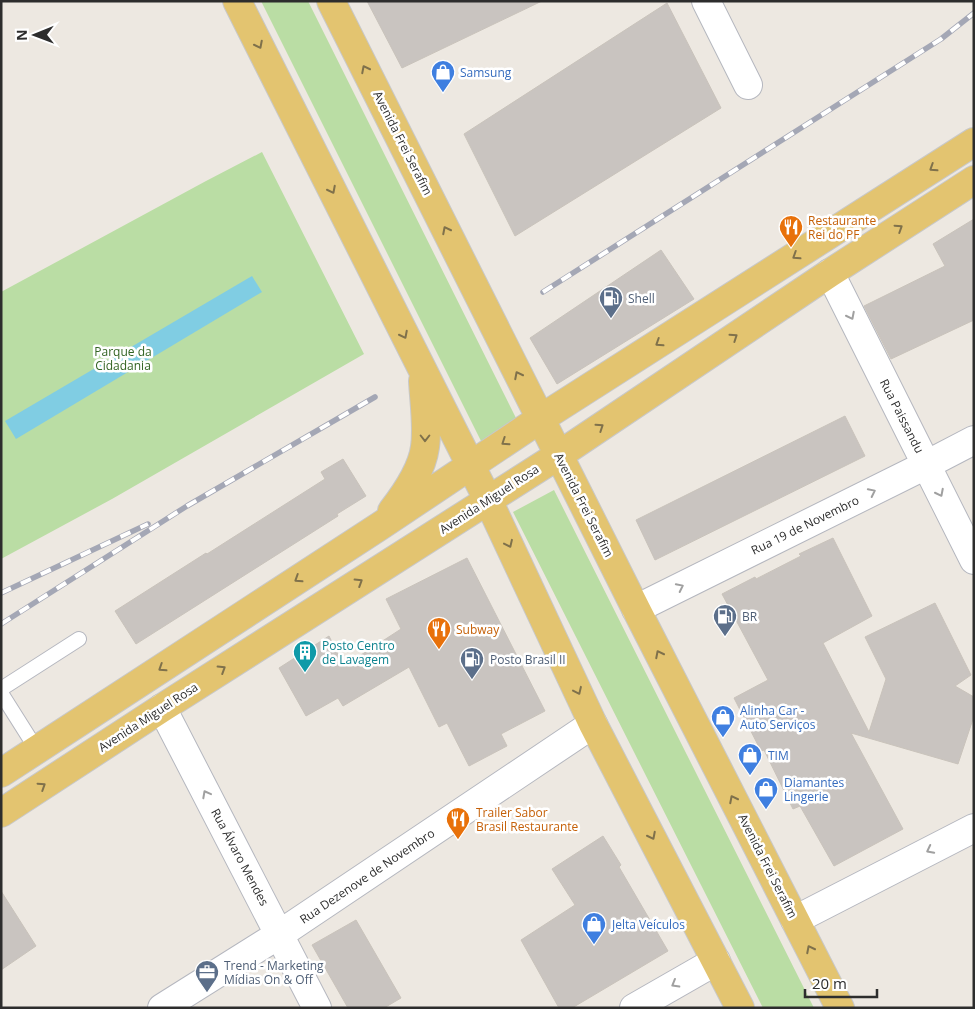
<svg xmlns="http://www.w3.org/2000/svg" width="975" height="1009" font-family="'Open Sans',sans-serif">
	<style>
		.green { fill: #badda4 }
		.water { fill: #80cde3 }
		.building { fill: #c9c4c0; stroke: #c9c3bb }
		.lines { fill: none; stroke-linecap: round; stroke-linejoin: round }
		.lane-casing { stroke: #b5b7bf; stroke-width: 16 }
		.street-casing { stroke: #b5b7bf; stroke-width: 30 }
		.secondary-casing { stroke: #b5b7bf; stroke-width: 30 }
		.primary-casing { stroke: #c8c8c8; stroke-width: 30 }
		.lane { stroke: #fff; stroke-width: 14 }
		.street { stroke: #fff; stroke-width: 28 }
		.secondary { stroke: #fff; stroke-width: 28 }
		.primary { stroke: #e3c470; stroke-width: 28 }
		.rail-casing { stroke: #a4a7b5; stroke-width: 5.5 }
		.rail { stroke: #fff; stroke-width: 4; stroke-dasharray: 11; stroke-linecap: butt }
		.oneway { stroke: #7f714b }
		.oneway2 { stroke: #a0a0a0 }
		.labels { text-anchor: middle; dominant-baseline: central; stroke-width: 5; stroke-linejoin: round; paint-order: stroke }
		.shop-label { font-size: 12px; fill: #366cbe; stroke: #fff; text-anchor: start }
		.street-label { font-size: 12px; fill: #2d2d2d; stroke: #fff }
		.food-label { font-size: 12px; fill: #c56008; stroke: #fff; text-anchor: start }
		.service-label { font-size: 12px; fill: #4e5e75; stroke: #fff; text-anchor: start }
		.park-label { font-size: 12px; fill: #336423; stroke: #fff }
		.culture-label { font-size: 12px; fill: #0d838f; stroke: #fff; text-anchor: start }
	</style>
	<rect width="100%" height="100%" fill="#ede8e1"/>
	<!-- green -->
	<path class="green" d="M261,1H308L519,424L484,447Z
		M262,152L364,354L112,499L1,559V292L206,181Z
		M554,490L814,1008H763L513,512Z"/>
	<!-- water -->
	<path class="water" d="M252,276L262,292L16,439L5,421Z"/>
	<!-- building -->
	<path class="building" d="M367,1H542L402,68Z
		M667,3L721,108L515,236L464,134Z
		M974,219V320L891,359L864,306L945,266L933,244Z
		M661,250L694,299L557,384L530,338Z
		M845,416L865,456L655,560L636,520Z
		M343,459L366,496L337,514L338,516L136,644L115,611L206,553L207,554L325,479L321,472Z
		M833,538L872,616L823,643L869,732L886,679L865,637L935,603L971,675L955,686L974,697V716L958,764L851,733L903,829L834,866L800,806L793,809L764,750L761,751L734,698L768,680L722,594L755,577L756,579L801,556L799,554Z
		M467,558L545,711L501,734L507,746L469,766L447,723L439,727L409,667L343,706L338,698L306,716L279,668L329,636L344,666L401,629L386,599Z
		M603,836L621,865L619,867L668,951L572,1008H559L521,940L575,905L552,869Z
		M1,891L36,946L1,970Z
		M356,920L401,998L384,1008H348L312,945Z"/>
	<g class="lines">
		<!-- lane casing -->
		<g class="lane-casing">
			<path id="lane" d="M1,689L79,639
				M1,693L37,750"/>
		</g>
		<!-- street casing -->
		<g class="street-casing">
			<path id="street" d="M706,1L748,85
				M830,273L974,560
				M636,609L926,465L974,440
				M162,708L317,1008
				M162,1008L280,934L593,724
				M634,1008L716,961"/>
		</g>
		<!-- secondary casing -->
		<g class="secondary-casing">
			<path id="secondary" d="M795,920L974,828"/>
		</g>
		<!-- primary casing -->
		<g class="primary-casing">
			<path id="primary" d="M237,1L488,500L593,724L740,1008
				M331,1L636,609L840,1008
				M392,511C406,493 422,470 425,447C428,427 424,401 423,381
				M1,773L380,526L540,419L974,142
				M1,813L162,708L559,455L830,273L974,180"/>
		</g>
		<!-- lane -->
		<use href="#lane" class="lane"/>
		<!-- street -->
		<use href="#street" class="street"/>
		<!-- secondary -->
		<use href="#secondary" class="secondary"/>
		<!-- primary -->
		<use href="#primary" class="primary"/>
		<!-- rail casing -->
		<g class="rail-casing">
			<path id="rail" d="M543,292L941,39L974,13
				M1,593L148,524
				M1,624L187,506L375,397"/>
		</g>
		<!-- rail -->
		<use href="#rail" class="rail"/>
	</g>
	<!-- one-way arrows -->
	<defs><path id="oneway-chevron" d="M-2-3.5L2.5 0L-2 3.5" fill="none" stroke-width="1.6" stroke-linecap="round" stroke-linejoin="round" transform="scale(1.25)"/></defs>
	<g class="oneway">
		<use href="#oneway-chevron" transform="translate(259 45) rotate(63)"/>
		<use href="#oneway-chevron" transform="translate(365 69) rotate(-117)"/>
		<use href="#oneway-chevron" transform="translate(933 168) rotate(147)"/>
		<use href="#oneway-chevron" transform="translate(332 190) rotate(63)"/>
		<use href="#oneway-chevron" transform="translate(899 228) rotate(-33)"/>
		<use href="#oneway-chevron" transform="translate(446 230) rotate(-117)"/>
		<use href="#oneway-chevron" transform="translate(796 256) rotate(147)"/>
		<use href="#oneway-chevron" transform="translate(404 335) rotate(63)"/>
		<use href="#oneway-chevron" transform="translate(734 337) rotate(-34)"/>
		<use href="#oneway-chevron" transform="translate(659 343) rotate(147)"/>
		<use href="#oneway-chevron" transform="translate(518 375) rotate(-117)"/>
		<use href="#oneway-chevron" transform="translate(600 427) rotate(-34)"/>
		<use href="#oneway-chevron" transform="translate(425 438) rotate(90)"/>
		<use href="#oneway-chevron" transform="translate(505 442) rotate(146)"/>
		<use href="#oneway-chevron" transform="translate(509 544) rotate(65)"/>
		<use href="#oneway-chevron" transform="translate(298 579) rotate(147)"/>
		<use href="#oneway-chevron" transform="translate(359 582) rotate(-32)"/>
		<use href="#oneway-chevron" transform="translate(659 654) rotate(-117)"/>
		<use href="#oneway-chevron" transform="translate(162 668) rotate(147)"/>
		<use href="#oneway-chevron" transform="translate(222 669) rotate(-32)"/>
		<use href="#oneway-chevron" transform="translate(578 691) rotate(65)"/>
		<use href="#oneway-chevron" transform="translate(42 786) rotate(-33)"/>
		<use href="#oneway-chevron" transform="translate(733 799) rotate(-117)"/>
		<use href="#oneway-chevron" transform="translate(652 836) rotate(63)"/>
		<use href="#oneway-chevron" transform="translate(810 949) rotate(-117)"/>
	</g>
	<g class="oneway2">
		<use href="#oneway-chevron" transform="translate(851 316) rotate(63)"/>
		<use href="#oneway-chevron" transform="translate(872 492) rotate(-26)"/>
		<use href="#oneway-chevron" transform="translate(940 493) rotate(63)"/>
		<use href="#oneway-chevron" transform="translate(680 587) rotate(-26)"/>
		<use href="#oneway-chevron" transform="translate(206 794) rotate(-118)"/>
		<use href="#oneway-chevron" transform="translate(930 850) rotate(153)"/>
		<use href="#oneway-chevron" transform="translate(675 984) rotate(150)"/>
	</g>
	<!-- icons -->
	<defs>
		<g id="shop-pin" transform="scale(1.25)"><path d="M0 17L-7.5 6A9.5 9.5 0 1 1 7.5 6Z" fill="#3f7fe0" stroke="#fff"/><path d="M-5-2.5h2.3a2.7 3.5 0 0 1 5.4 0H5L5.5 6h-11ZM-1.5-2.5h3a1.5 2.3 0 0 0-3 0Z" fill="#fff"/></g>
		<g id="restaurant-pin" transform="scale(1.25)"><path d="M0 17L-7.5 6A9.5 9.5 0 1 1 7.5 6Z" fill="#e8710a" stroke="#fff"/><path d="M-5-6h1v4h1v-4h1v4h1v-4h1v5L-1.5 .5V6h-2V.5L-5-1ZM5-6V6H3V1.5H1.5Q1.5-4 5-6Z" fill="#fff"/></g>
		<g id="fuel-pin" transform="scale(1.25)"><path d="M0 17L-7.5 6A9.5 9.5 0 1 1 7.5 6Z" fill="#5c6f8a" stroke="#fff"/><path d="M-5.5-6h7V0h2V4h1.3V-2.5L3-4.5l.8-.8L6-3V5H2.5V1h-1V6h-7ZM-4.2-4.7v3.2H.2V-4.7Z" fill="#fff"/></g>
		<g id="building-pin" transform="scale(1.25)"><path d="M0 17L-7.5 6A9.5 9.5 0 1 1 7.5 6Z" fill="#0f9aa8" stroke="#fff"/><path d="M-4-6H4V6H1V3H-1V6H-4ZM-2.5-4.3h1.7v1.8h-1.7ZM.8-4.3h1.7v1.8H.8ZM-2.5-1h1.7V.8h-1.7ZM.8-1h1.7V.8H.8Z" fill="#fff"/></g>
		<g id="office-pin" transform="scale(1.25)"><path d="M0 17L-7.5 6A9.5 9.5 0 1 1 7.5 6Z" fill="#5c6f8a" stroke="#fff"/><path d="M-6-3h4V-5.5h4V-3h4V5H-6ZM-1-4.5V-3h2v-1.5ZM-6 0V1H6V0Z" fill="#fff"/></g>
	</defs>
	<g fill-rule="evenodd">
		<use href="#shop-pin" x="443" y="72"/>
		<use href="#restaurant-pin" x="791" y="227"/>
		<use href="#fuel-pin" x="611" y="298"/>
		<use href="#fuel-pin" x="725" y="616"/>
		<use href="#restaurant-pin" x="439" y="629"/>
		<use href="#building-pin" x="305" y="652"/>
		<use href="#fuel-pin" x="472" y="659"/>
		<use href="#shop-pin" x="723" y="717"/>
		<use href="#shop-pin" x="750" y="755"/>
		<use href="#shop-pin" x="766" y="789"/>
		<use href="#restaurant-pin" x="458" y="819"/>
		<use href="#shop-pin" x="594" y="924"/>
		<use href="#office-pin" x="207" y="972"/>
	</g>
	<g class="labels">
		<!-- shop labels -->
		<g class="shop-label">
			<text x="460" y="72">Samsung</text>
			<text x="740" y="710">Alinha Car -<tspan x="740" dy="14">Auto Serviços</tspan></text>
			<text x="768" y="755">TIM</text>
			<text x="784" y="782">Diamantes<tspan x="784" dy="14">Lingerie</tspan></text>
			<text x="612" y="924">Jelta Veículos</text>
		</g>
		<!-- street labels -->
		<g class="street-label">
			<text transform="translate(403 143) rotate(63)">Avenida Frei Serafim</text>
			<text transform="translate(902 416) rotate(63)">Rua Paissandu</text>
			<text transform="translate(489 499) rotate(-33)">Avenida Miguel Rosa</text>
			<text transform="translate(584 505) rotate(63)">Avenida Frei Serafim</text>
			<text transform="translate(805 525) rotate(-26)">Rua 19 de Novembro</text>
			<text transform="translate(148 717) rotate(-33)">Avenida Miguel Rosa</text>
			<text transform="translate(240 857) rotate(62)">Rua Álvaro Mendes</text>
			<text transform="translate(768 866) rotate(63)">Avenida Frei Serafim</text>
			<text transform="translate(367 876) rotate(-34)">Rua Dezenove de Novembro</text>
		</g>
		<!-- food labels -->
		<g class="food-label">
			<text x="808" y="220">Restaurante<tspan x="808" dy="14">Rei do PF</tspan></text>
			<text x="456" y="629">Subway</text>
			<text x="476" y="812">Trailer Sabor<tspan x="476" dy="14">Brasil Restaurante</tspan></text>
		</g>
		<!-- service labels -->
		<g class="service-label">
			<text x="628" y="298">Shell</text>
			<text x="742" y="616">BR</text>
			<text x="490" y="659">Posto Brasil II</text>
			<text x="224" y="965">Trend - Marketing<tspan x="224" dy="14">Mídias On &amp; Off</tspan></text>
		</g>
		<!-- park labels -->
		<g class="park-label">
			<text x="123" y="351">Parque da<tspan x="123" dy="14">Cidadania</tspan></text>
		</g>
		<!-- culture labels -->
		<g class="culture-label">
			<text x="322" y="645">Posto Centro<tspan x="322" dy="14">de Lavagem</tspan></text>
		</g>
	</g>
	<!-- border -->
	<rect width="975" height="1009" fill="none" stroke="#2d2d2d" stroke-width="5"/>
	<!-- north arrow -->
	<g transform="translate(35 35) rotate(269)" stroke="#ffffff" stroke-width="4" paint-order="stroke">
	<path d="M0-4L9 19L0 12L-9 19Z" fill="#2d2d2d"/>
	<text y="-8" font-size="14" font-weight="bold" text-anchor="middle" fill="#2d2d2d">N</text>
	</g>
	<!-- scale -->
	<path d="M805 989v8h72v-8" fill="none" stroke="#2d2d2d" stroke-width="2.5"/>
	<text x="812" y="989" font-size="15" fill="#2d2d2d" stroke="#ffffff" stroke-width="4" paint-order="stroke">20 m</text>
</svg>
